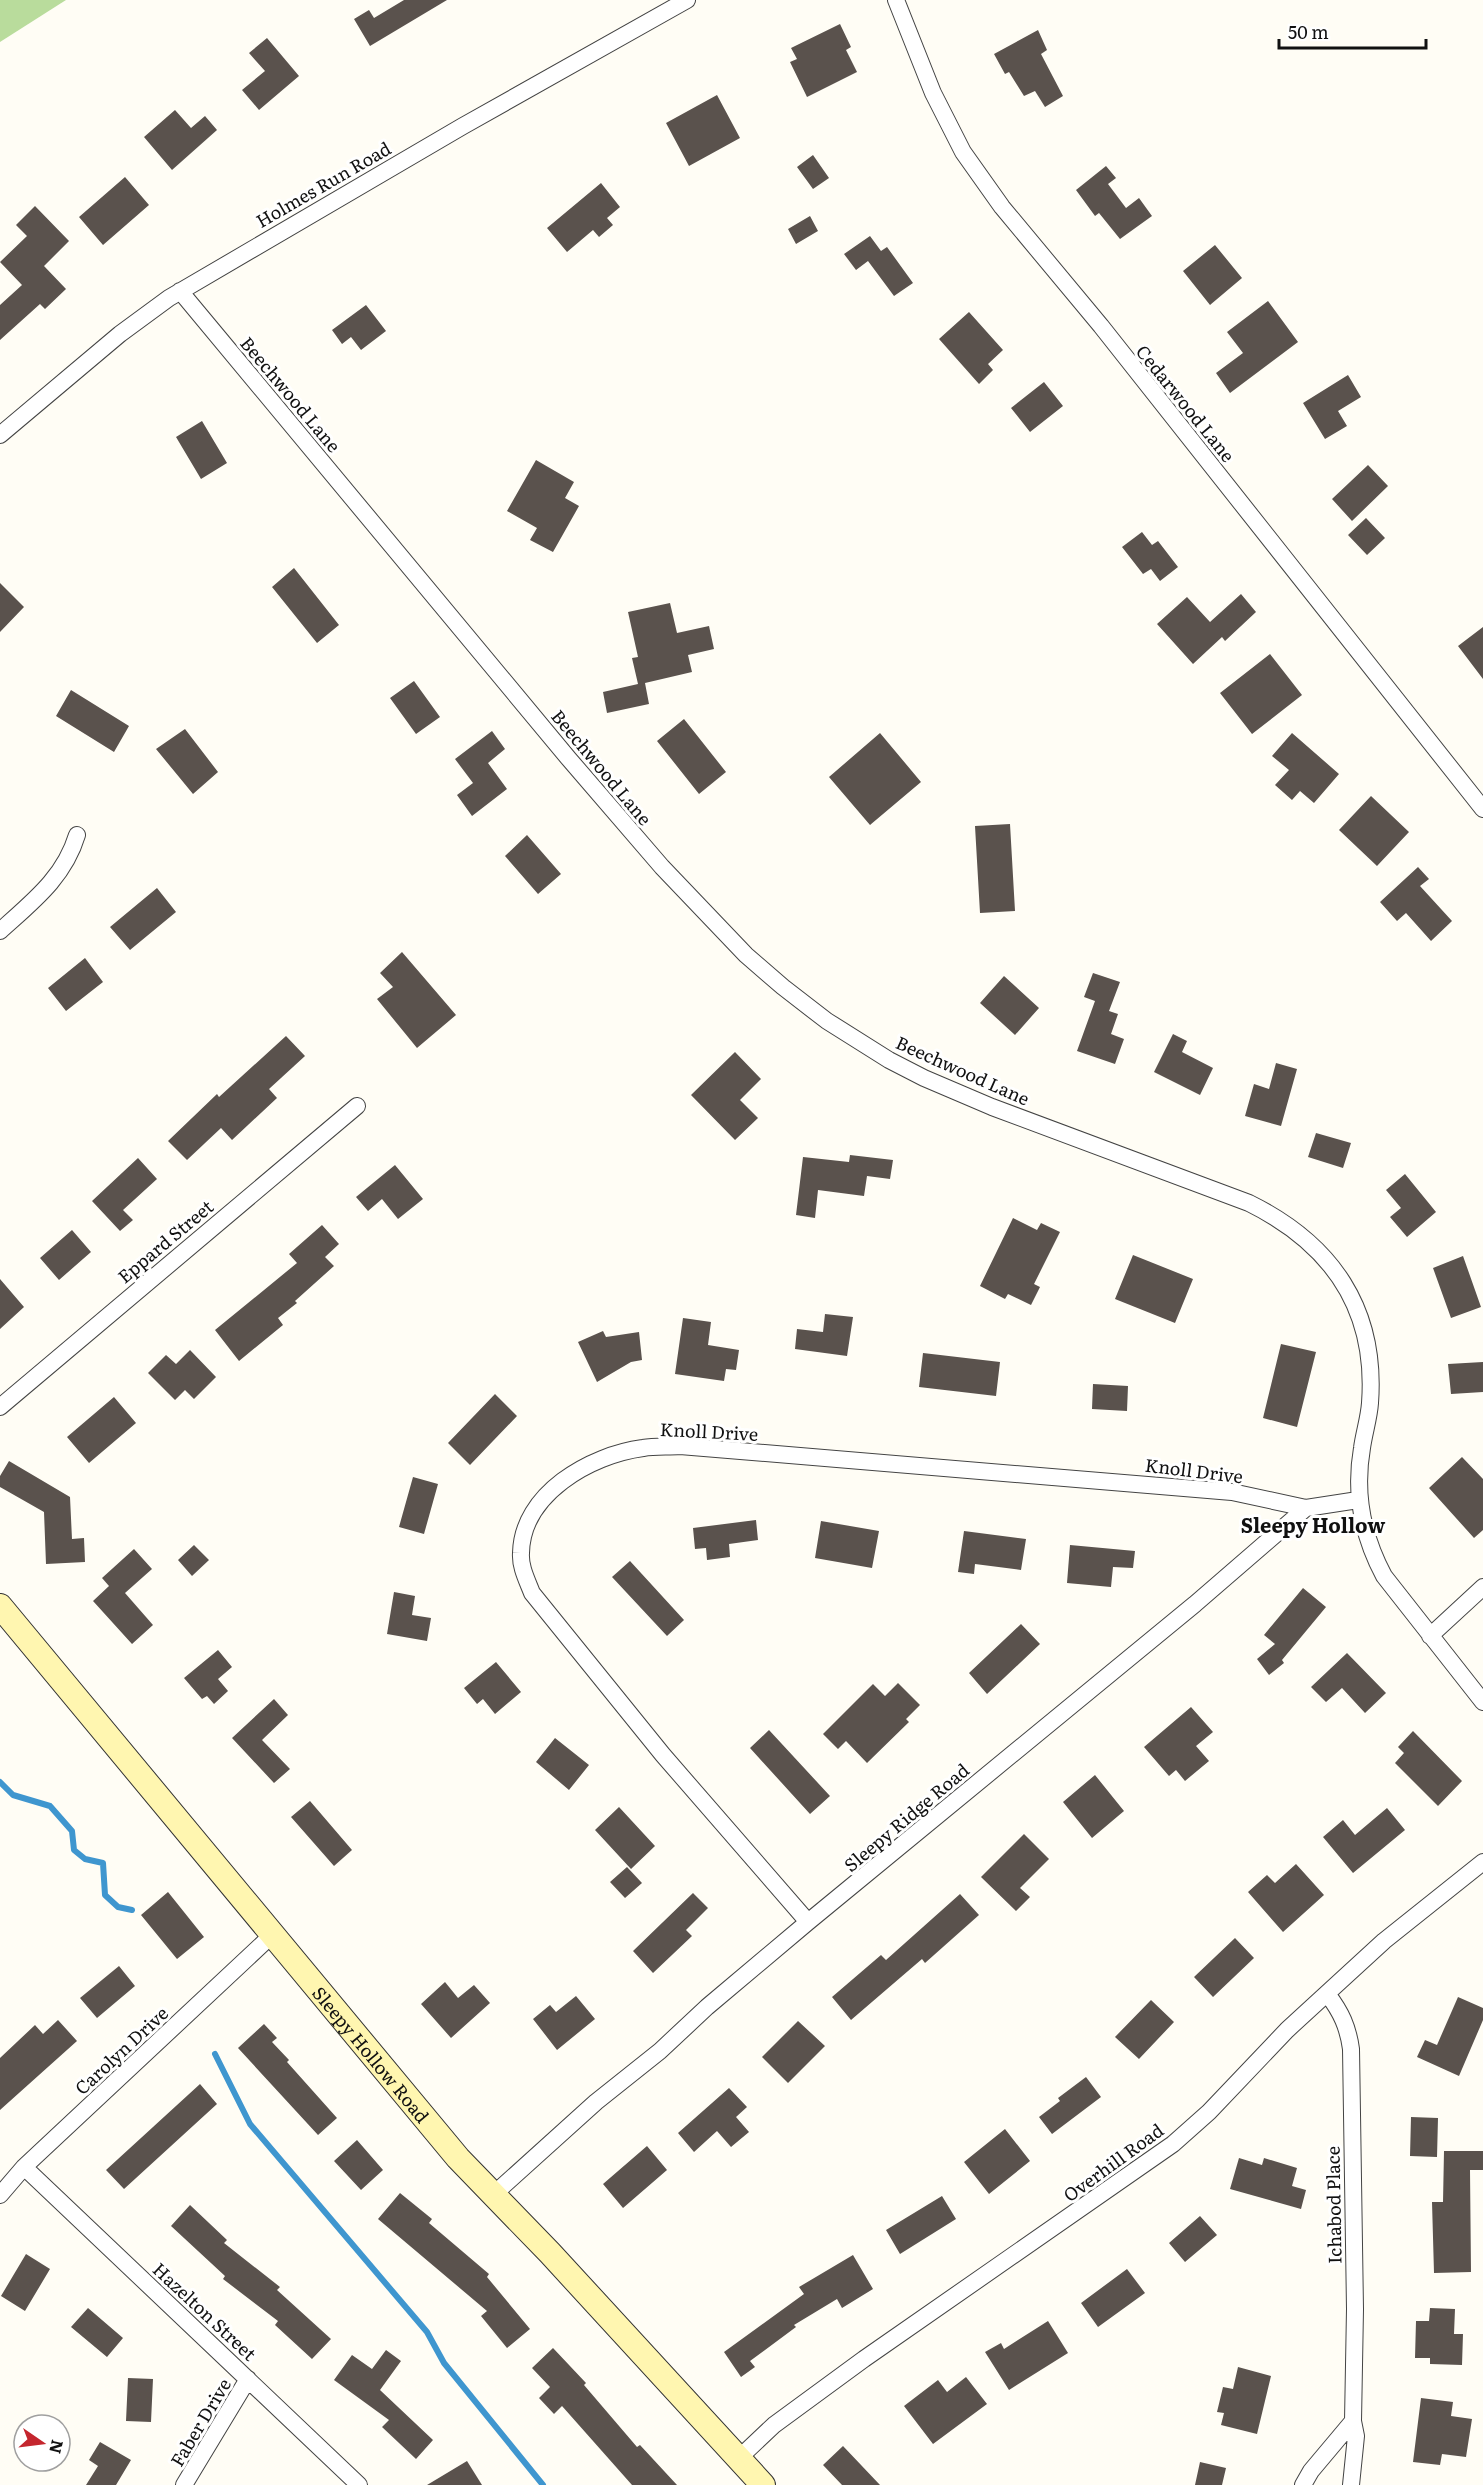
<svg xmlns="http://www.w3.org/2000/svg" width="1483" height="2485" font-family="Literata,serif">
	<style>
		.forest { fill: #b9dc9c }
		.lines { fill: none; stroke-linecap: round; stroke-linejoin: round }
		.stream { stroke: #3f96cf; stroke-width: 6 }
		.building { fill: #5a524d }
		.minor-casing { stroke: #444; stroke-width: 18 }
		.secondary-casing { stroke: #333; stroke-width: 26 }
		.minor { stroke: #fff; stroke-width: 16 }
		.secondary { stroke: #fff6b0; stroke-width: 24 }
		.labels { text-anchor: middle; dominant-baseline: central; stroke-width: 6; stroke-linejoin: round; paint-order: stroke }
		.street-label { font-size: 18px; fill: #111; stroke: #fff }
		.neighbourhood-label { font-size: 20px; font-weight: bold; fill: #111; stroke: #fff }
	</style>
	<rect width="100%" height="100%" fill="#fffdf5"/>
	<!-- forest -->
	<path class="forest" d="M0,0H66L0,42Z"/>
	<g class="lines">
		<!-- stream -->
		<path class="stream" d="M0,1782L13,1795L50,1806L72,1831L74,1850L85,1859L103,1863L105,1895L118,1907L132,1910
			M215,2054L250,2124L427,2332L444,2363L543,2485"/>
	</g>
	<!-- building -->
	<path class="building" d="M404,0H447L370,46L354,19L369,10L374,18Z
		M840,24L851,47L846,50L857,72L807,97L790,62L797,59L791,48Z
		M1038,30L1047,50L1041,54L1063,96L1045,107L1035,91L1024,96L1009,72L1005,74L994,54Z
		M267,38L299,76L259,110L242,90L265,71L249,53Z
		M717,95L740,138L689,166L666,123Z
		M175,110L191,128L205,116L217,130L172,170L144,137Z
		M813,155L829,178L813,189L797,167Z
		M1106,166L1116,178L1108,184L1126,208L1139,198L1152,216L1120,239L1099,213L1095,216L1076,190Z
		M125,177L149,205L103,245L79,217Z
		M601,183L620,207L607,218L613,225L599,237L593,230L567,252L547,228Z
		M35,206L69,241L44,266L66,289L45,309L40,304L0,340V305L22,285L0,262L27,236L16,225Z
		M810,216L818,231L796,244L788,229Z
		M870,236L881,251L887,247L913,283L894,296L868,261L856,270L844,254Z
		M1215,245L1242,278L1210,305L1183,271Z
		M1268,301L1298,342L1230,393L1216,373L1243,353L1227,332Z
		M366,305L386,331L361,350L351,337L342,344L332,330Z
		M969,312L1003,350L988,364L993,370L979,384L939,339Z
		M1348,375L1361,397L1338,411L1347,426L1325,439L1303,403Z
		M1044,382L1063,406L1030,432L1011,408Z
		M202,421L227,463L201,479L176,437Z
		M536,460L574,482L565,498L579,506L553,552L530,540L537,528L507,511Z
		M1368,465L1388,486L1352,521L1332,499Z
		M1366,518L1385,538L1367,555L1348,535Z
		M1142,532L1152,545L1158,541L1178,567L1160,581L1151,569L1143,574L1122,547Z
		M294,568L339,625L317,643L272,587Z
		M0,583L24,607L0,632Z
		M1241,594L1256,612L1225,641L1222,637L1193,664L1157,624L1187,597L1210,622Z
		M670,603L677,633L709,626L714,649L688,655L692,672L645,683L649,704L607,713L603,692L638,684L632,658L638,657L628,612Z
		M1483,627V679L1458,646Z
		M1270,654L1302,695L1252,734L1220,693Z
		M414,681L440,717L416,734L390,698Z
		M71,690L129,726L114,752L56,716Z
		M684,719L726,772L699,794L657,741Z
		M185,729L218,772L193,794L156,749Z
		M492,731L505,749L488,763L507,789L472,816L457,795L473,783L455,759Z
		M880,733L921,782L870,825L829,777Z
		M1292,733L1339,774L1314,803L1300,791L1292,800L1275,785L1289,770L1272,756Z
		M1371,796L1409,832L1377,866L1339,830Z
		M1010,824L1015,911L980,913L975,826Z
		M527,835L561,874L538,894L505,856Z
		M1418,867L1429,879L1420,886L1452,921L1431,941L1406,913L1397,921L1380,902Z
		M157,888L176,912L130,950L110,927Z
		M402,952L456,1015L417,1048L377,999L393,987L380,973Z
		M85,958L103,982L66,1011L48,988Z
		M1093,973L1120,982L1109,1011L1118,1014L1111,1034L1124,1039L1115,1064L1077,1051L1095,1001L1084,997Z
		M1004,976L1039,1008L1015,1035L980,1003Z
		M1173,1034L1187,1041L1182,1052L1213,1068L1200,1095L1154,1072Z
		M286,1036L305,1056L269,1089L277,1098L232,1140L221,1128L187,1160L168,1141L217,1094L219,1097Z
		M735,1052L761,1079L740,1100L758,1118L735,1140L691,1095Z
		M1276,1063L1297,1069L1281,1126L1245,1116L1254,1084L1269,1089Z
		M1316,1133L1351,1143L1343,1168L1308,1157Z
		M850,1155L893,1160L890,1179L867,1176L864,1196L818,1190L815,1218L796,1215L803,1157L849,1162Z
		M138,1158L157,1179L123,1210L133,1220L120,1231L92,1201Z
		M395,1165L423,1199L398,1219L382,1199L368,1211L356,1197Z
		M1405,1174L1436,1212L1407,1237L1390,1217L1401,1208L1386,1190Z
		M1013,1218L1037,1230L1041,1223L1060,1232L1034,1284L1040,1287L1031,1305L1008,1294L1005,1299L980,1286Z
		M322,1225L339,1244L325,1257L334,1266L295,1301L297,1303L278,1318L283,1325L239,1361L215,1330L297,1263L289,1254Z
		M72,1230L91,1252L59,1280L40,1258Z
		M1133,1255L1193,1279L1175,1323L1115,1299Z
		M1463,1256L1481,1307L1451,1318L1433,1268Z
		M0,1279L24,1307L0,1329Z
		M825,1314L853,1317L847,1356L795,1349L797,1329L823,1332Z
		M683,1318L711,1322L708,1345L739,1350L736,1370L726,1369L724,1381L675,1374Z
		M603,1331L606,1337L639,1332L642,1360L631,1362L597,1382L578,1342Z
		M1281,1344L1316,1352L1297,1427L1263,1418Z
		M190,1350L216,1377L194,1399L185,1390L175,1400L148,1373L166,1355L176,1364Z
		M923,1353L1000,1362L996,1396L919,1387Z
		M1483,1362V1392L1451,1394L1448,1364Z
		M1093,1384L1128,1386L1127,1411L1092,1409Z
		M495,1394L517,1416L470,1465L448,1443Z
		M114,1397L136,1423L89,1463L67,1437Z
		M1462,1457L1483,1479V1530L1474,1538L1429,1488Z
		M9,1461L70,1497L72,1539L84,1538L85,1562L46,1564L44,1512L0,1487V1476Z
		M413,1477L438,1484L424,1534L399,1527Z
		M756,1520L758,1540L729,1544L730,1557L707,1560L706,1548L695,1549L693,1528Z
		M821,1521L879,1531L872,1568L815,1558Z
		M964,1531L1026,1539L1021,1570L975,1564L974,1574L958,1572Z
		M194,1545L209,1560L192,1576L178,1560Z
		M1070,1545L1135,1551L1133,1568L1113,1567L1111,1587L1067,1583Z
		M134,1549L152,1569L125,1593L153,1625L132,1644L93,1601L109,1586L102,1578Z
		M630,1561L684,1620L667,1636L612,1577Z
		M1303,1588L1326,1607L1282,1660L1284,1663L1269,1675L1257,1659L1275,1644L1264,1635Z
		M394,1592L415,1596L412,1615L431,1618L427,1641L387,1634Z
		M1021,1624L1040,1644L987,1694L969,1673Z
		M218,1650L232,1667L218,1679L228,1691L214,1704L207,1696L202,1699L184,1678Z
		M1347,1653L1386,1693L1365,1713L1342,1688L1326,1702L1311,1687Z
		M496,1662L521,1692L495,1714L483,1699L477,1704L464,1688Z
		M898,1683L920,1705L906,1719L909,1722L867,1763L846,1741L838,1749L823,1734L873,1684L885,1696Z
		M274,1699L288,1715L262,1740L290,1769L274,1783L232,1738Z
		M1191,1707L1213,1732L1196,1746L1209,1761L1185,1781L1176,1770L1169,1776L1144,1747Z
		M769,1730L830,1796L810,1814L750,1748Z
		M1413,1731L1462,1781L1438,1806L1395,1763L1404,1753L1398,1747Z
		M555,1738L589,1765L569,1790L536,1762Z
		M1095,1775L1124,1811L1092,1838L1063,1802Z
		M310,1801L352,1850L334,1866L291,1817Z
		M619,1807L655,1846L631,1869L595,1830Z
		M1387,1808L1405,1830L1353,1873L1323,1837L1343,1820L1355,1835Z
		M1024,1834L1049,1859L1020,1888L1030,1897L1016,1911L981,1877Z
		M1296,1864L1324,1895L1283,1932L1248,1892L1267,1875L1275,1883Z
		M627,1867L642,1883L625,1898L610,1882Z
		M168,1892L204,1937L177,1959L141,1915Z
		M693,1893L708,1908L686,1930L692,1936L653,1973L633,1951Z
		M960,1894L979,1915L925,1963L922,1959L851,2020L832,1997L881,1955L886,1960Z
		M1235,1938L1254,1958L1213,1997L1194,1977Z
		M119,1966L135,1986L97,2018L80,1998Z
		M445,1982L458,1998L474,1985L490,2003L451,2038L421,2004Z
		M576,1996L595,2019L557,2050L533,2019L550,2005L556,2012Z
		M1458,1997L1483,2008V2020L1459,2076L1417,2057L1425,2040L1437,2045Z
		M1151,2000L1174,2022L1139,2059L1115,2037Z
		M58,2020L77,2041L0,2110V2058L35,2025L43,2034Z
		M798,2021L825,2046L788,2083L762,2057Z
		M264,2024L277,2038L272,2042L289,2060L287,2062L337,2118L318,2135L238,2048Z
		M1086,2077L1101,2097L1052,2134L1039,2117L1060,2101L1058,2098Z
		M200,2084L217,2104L124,2189L106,2170Z
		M729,2088L747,2107L736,2117L749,2132L731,2147L717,2131L694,2152L678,2133Z
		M1411,2117L1438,2118L1437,2157L1410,2156Z
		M1005,2129L1030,2161L989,2194L964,2162Z
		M357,2140L383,2170L361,2190L334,2161Z
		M647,2146L667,2170L623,2208L603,2184Z
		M1444,2151H1483V2170H1470L1471,2272L1434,2273L1432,2202H1443Z
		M1239,2158L1262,2165L1264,2158L1297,2168L1292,2186L1306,2190L1301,2209L1230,2189Z
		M400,2193L432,2219L429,2223L489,2274L487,2277L530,2329L507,2348L481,2316L487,2311L378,2219Z
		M942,2196L956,2219L900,2254L886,2230Z
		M190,2205L227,2240L224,2243L280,2287L277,2290L331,2339L312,2359L275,2325L278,2321L223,2279L225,2276L171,2226Z
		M1200,2216L1217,2235L1185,2262L1169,2243Z
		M26,2254L50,2269L25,2311L1,2296Z
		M853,2255L873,2289L842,2308L837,2299L794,2325L796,2327L750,2361L755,2367L741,2377L724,2352L804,2294L799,2287Z
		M1127,2269L1145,2293L1098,2327L1081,2303Z
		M88,2308L123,2338L107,2357L71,2327Z
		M1430,2308L1455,2309L1454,2334H1463L1462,2365L1430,2364V2358H1415L1416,2321H1429Z
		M1048,2321L1068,2353L1009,2390L985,2352L1001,2343L1004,2349Z
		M553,2348L586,2383L584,2385L637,2447L640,2445L677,2485H632L562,2406L554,2414L539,2398L550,2387L532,2368Z
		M386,2350L401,2361L380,2390L433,2440L416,2459L382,2427L389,2420L334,2380L352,2355L372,2369Z
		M1238,2367L1271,2376L1257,2434L1221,2425L1224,2413L1217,2412L1223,2387L1233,2389Z
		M966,2377L987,2404L933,2444L904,2406L938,2380L947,2392Z
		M128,2378L153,2379L151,2422L126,2421Z
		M1421,2398L1453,2402L1451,2416L1472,2419L1466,2457L1442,2454L1440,2465L1413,2462Z
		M100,2442L131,2460L116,2485H86L98,2466L89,2460Z
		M843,2446L880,2485H842L823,2465Z
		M467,2461L482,2485H427Z
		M1200,2462L1226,2468L1222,2485H1195Z"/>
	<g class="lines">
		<!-- minor casing -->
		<g class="minor-casing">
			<path id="minor" d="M896,0L933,93L963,152L1002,207L1101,326L1483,809
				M180,291L569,759L662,867L746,955L783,987L827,1021L889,1060L924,1078L992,1107L1249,1203C1332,1244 1377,1309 1370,1403C1369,1418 1364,1433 1362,1448C1354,1494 1362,1535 1384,1576L1483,1702
				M0,435L120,334L169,298L463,126L687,0
				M0,931C32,902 64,878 77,835
				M0,1407L357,1106
				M1430,1636L1483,1587
				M808,1922L663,1755L532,1593C527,1580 520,1567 521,1553C522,1494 590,1455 643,1448C655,1446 668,1447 680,1446L1232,1492L1306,1508
				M1328,1995C1341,2012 1348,2027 1351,2049L1355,2309L1353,2421
				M24,2167L359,2485
				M0,2195L24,2167L272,1935
				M493,2195L596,2102L660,2051L707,2007L808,1922L1195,1604L1306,1508L1358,1500
				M738,2459L774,2425L864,2359L1173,2144L1209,2112L1287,2030L1384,1941L1483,1862
				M184,2485L248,2379
				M1303,2485L1311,2471L1353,2421L1356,2436L1351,2485"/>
		</g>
		<!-- secondary casing -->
		<g class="secondary-casing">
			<g id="secondary">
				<path id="s1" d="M0,1606L458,2158L550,2253L763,2485"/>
			</g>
		</g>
		<!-- minor -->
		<use href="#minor" class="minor"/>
		<!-- secondary -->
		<use href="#secondary" class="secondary"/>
	</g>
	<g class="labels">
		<!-- street labels -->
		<g class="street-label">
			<text transform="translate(323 184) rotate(-30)">Holmes Run Road</text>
			<text transform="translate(291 394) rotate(50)">Beechwood Lane</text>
			<text transform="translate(1186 403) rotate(51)">Cedarwood Lane</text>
			<text transform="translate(602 767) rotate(50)">Beechwood Lane</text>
			<text transform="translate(963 1070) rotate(24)">Beechwood Lane</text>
			<text transform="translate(165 1241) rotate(-40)">Eppard Street</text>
			<text transform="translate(709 1431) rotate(3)">Knoll Drive</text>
			<text transform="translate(1194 1470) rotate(7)">Knoll Drive</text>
			<text transform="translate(906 1817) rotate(-40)">Sleepy Ridge Road</text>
			<text transform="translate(121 2050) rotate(-43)">Carolyn Drive</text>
			<text stroke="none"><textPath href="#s1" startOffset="582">Sleepy Hollow Road</textPath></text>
			<text transform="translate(1113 2162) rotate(-36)">Overhill Road</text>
			<text transform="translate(1333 2205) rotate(-91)">Ichabod Place</text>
			<text transform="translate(205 2311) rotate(43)">Hazelton Street</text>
			<text transform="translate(200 2422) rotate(-59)">Faber Drive</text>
		</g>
		<!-- neighbourhood labels -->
		<g class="neighbourhood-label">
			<text x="1313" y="1524">Sleepy Hollow</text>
		</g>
	</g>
	<!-- north arrow -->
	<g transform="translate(42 2443) rotate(104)"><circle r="28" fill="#ffffff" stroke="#a0a0a0" stroke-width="1.5"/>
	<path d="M0-4.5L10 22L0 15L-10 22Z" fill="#c4262e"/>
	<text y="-9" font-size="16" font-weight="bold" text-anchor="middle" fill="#111111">N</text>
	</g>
	<!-- scale -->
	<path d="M1279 39v9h147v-9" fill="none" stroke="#111111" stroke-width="3"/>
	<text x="1288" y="39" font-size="18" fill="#111111" stroke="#ffffff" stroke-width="4.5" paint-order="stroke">50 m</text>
</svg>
